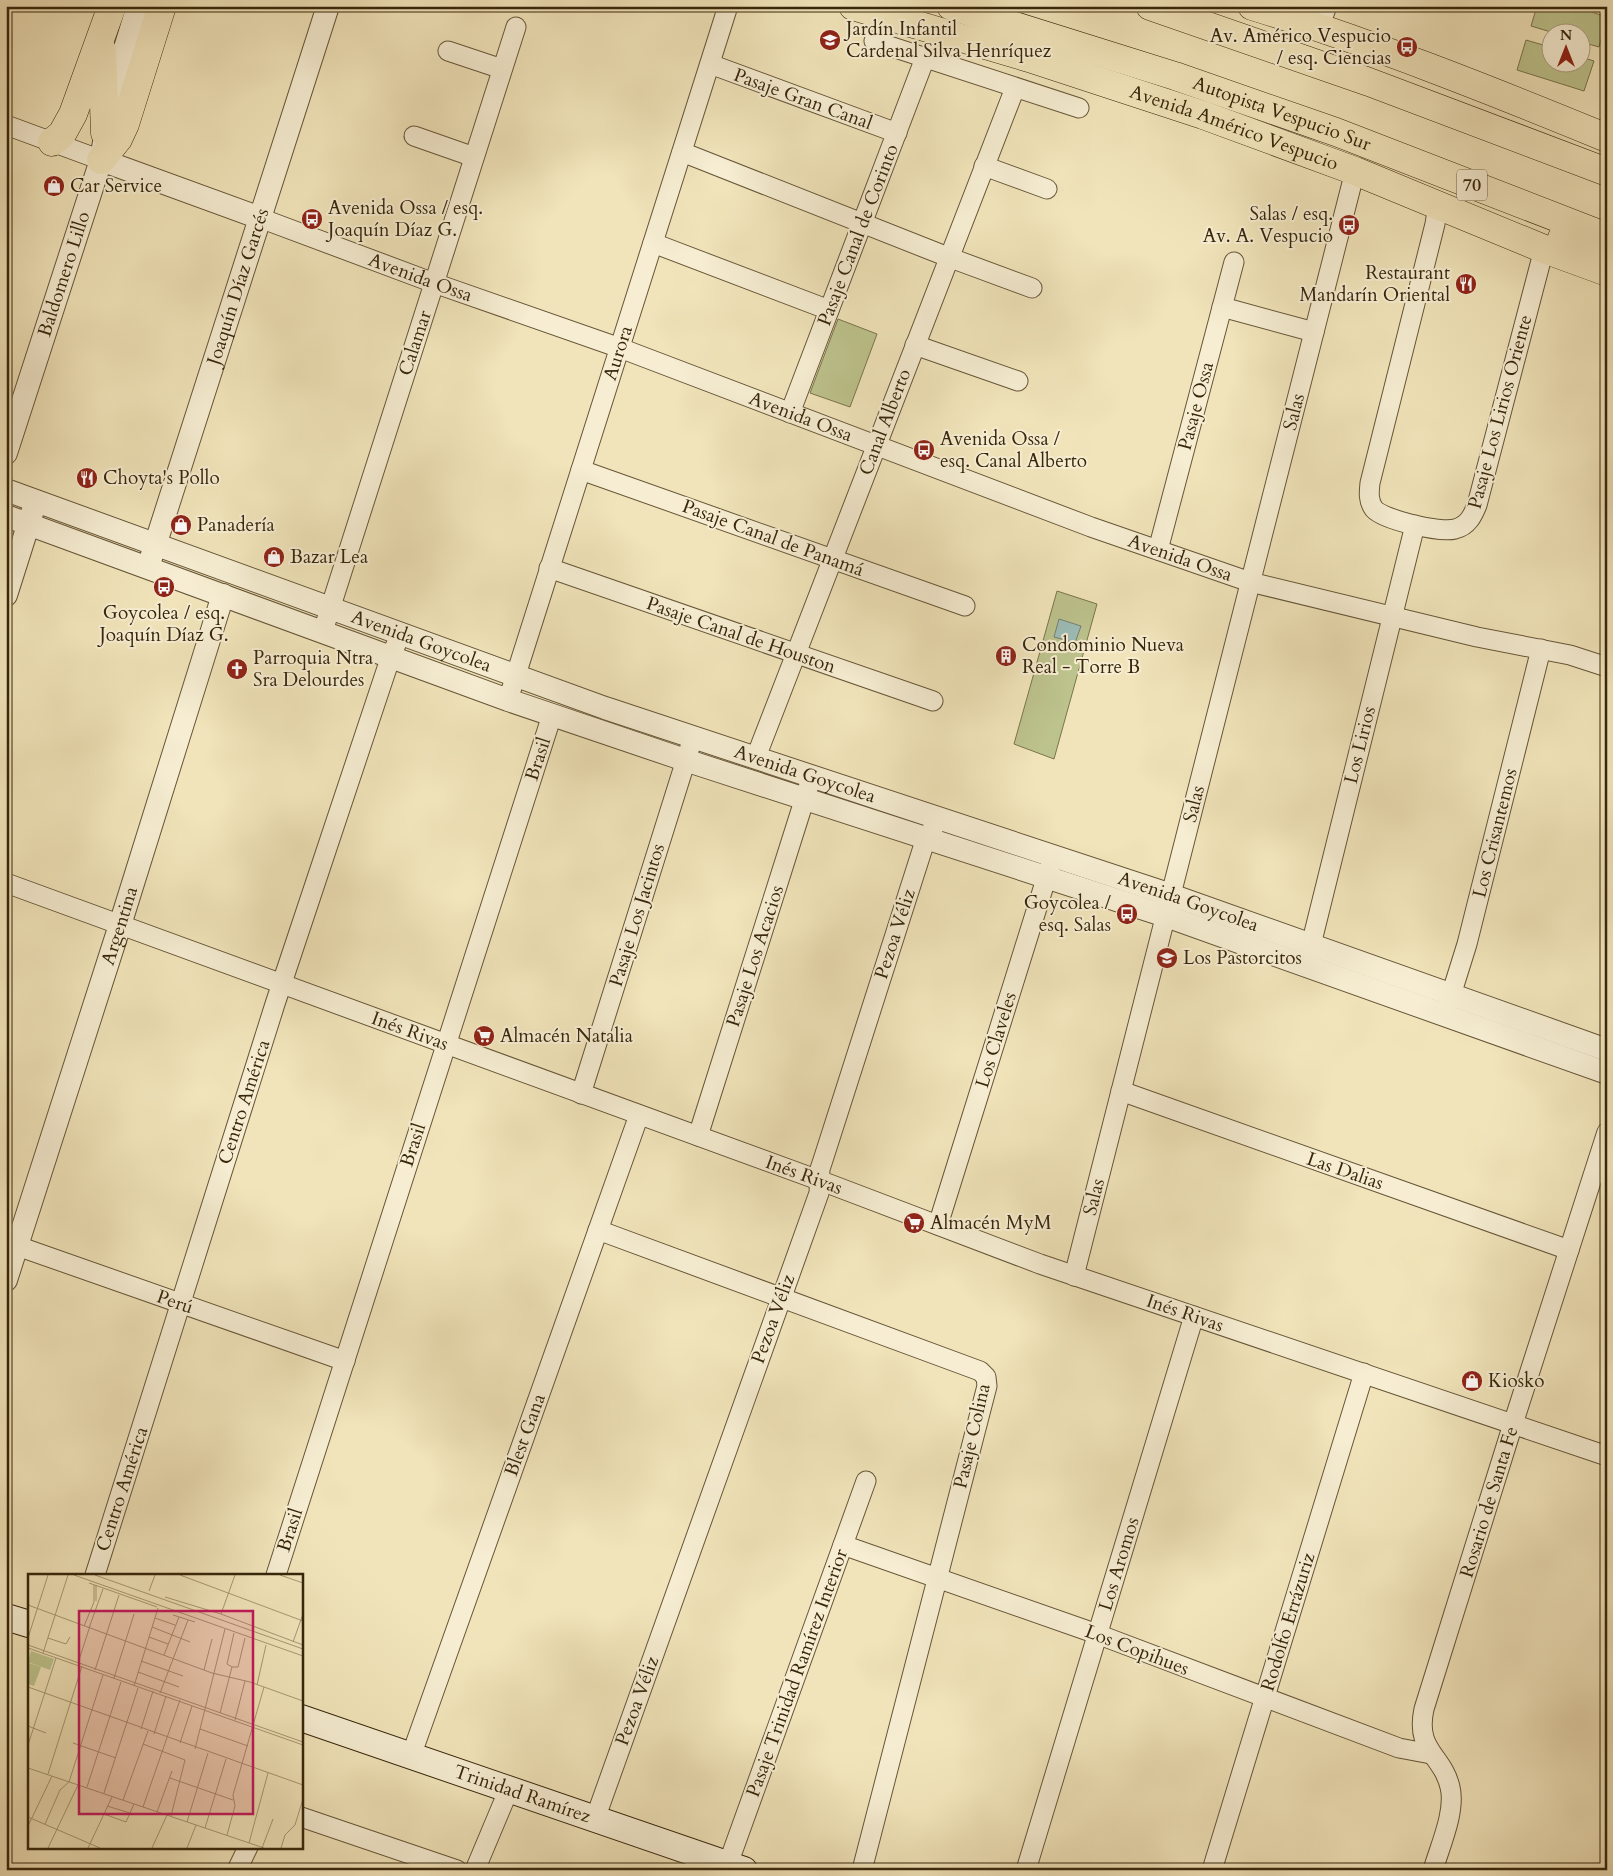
<svg xmlns="http://www.w3.org/2000/svg" width="1613" height="1876" font-family="Cardo,serif">
	<style>
		.grass { fill: #bdc38d; stroke: #7a744c }
		.water { fill: #9dbdb8; stroke: #748173 }
		.lines { fill: none; stroke-linecap: round; stroke-linejoin: round }
		.minor-casing { stroke: #665637; stroke-width: 21 }
		.tertiary-casing { stroke: #665637; stroke-width: 24 }
		.secondary-casing { stroke: #37260b; stroke-width: 28 }
		.primary-casing { stroke: #37260b; stroke-width: 29 }
		.motorway-casing { stroke: #37260b; stroke-width: 29 }
		.minor { stroke: #f6edd2; stroke-width: 19 }
		.tertiary { stroke: #f6edd2; stroke-width: 22 }
		.secondary { stroke: #f6edd2; stroke-width: 26 }
		.primary { stroke: #f1e4ba; stroke-width: 28 }
		.motorway { stroke: #f1e4ba; stroke-width: 28 }
		.labels { text-anchor: middle; dominant-baseline: central; stroke-width: 4; stroke-linejoin: round; paint-order: stroke }
		.shield { fill: #f6edd2; stroke: #706247; stroke-width: 1 }
		.shield-label { font-size: 18px; font-weight: bold; fill: #37260b }
		.poi-label { font-size: 19px; fill: #37260b; stroke: #f6edd2; text-anchor: start }
		.street-label { font-size: 19px; fill: #37260b; stroke: #f6edd2 }
		.inset-road { fill: none; stroke: #a79874; stroke-width: 1 }
		.view { fill: #c2185b; fill-opacity: 0.15; stroke: #c2185b; stroke-width: 2.5 }
		.inset-edge { fill: none; stroke: #37260b; stroke-width: 2.5 }
	</style>
	<rect width="100%" height="100%" fill="#f1e4ba"/>
	<filter id="stains"><feTurbulence type="fractalNoise" baseFrequency=".004" numOctaves="4"/><feColorMatrix values="0 0 0 0 .2 0 0 0 0 .09 0 0 0 0 .02 0 0 0 .5 -.17"/></filter>
	<radialGradient id="worn" r=".72"><stop offset=".6" stop-color="#630" stop-opacity="0"/><stop offset="1" stop-color="#630" stop-opacity=".3"/></radialGradient>
	<!-- grass -->
	<path class="grass" d="M1537,6H1573L1607,17L1599,47L1581,42L1580,32H1551L1531,26Z
		M1526,40L1550,47V62H1580L1581,57L1594,61L1584,91L1517,70Z
		M838,319L877,334L850,407L810,393Z
		M1057,591L1097,604L1054,759L1014,744Z"/>
	<!-- water -->
	<path class="water" d="M1059,619L1081,626L1075,643L1054,637Z"/>
	<g class="lines">
		<!-- minor casing -->
		<g class="minor-casing">
			<g id="minor">
				<path d="M1319,28L1327,6"/>
				<path d="M874,41L1079,108"/>
				<path d="M448,51L502,69"/>
				<path d="M710,64L897,133"/>
				<path d="M6,125L101,160"/>
				<path d="M414,136L474,157"/>
				<path d="M682,152L948,257L1032,288"/>
				<path d="M984,166L1047,189"/>
				<path d="M1438,204L1435,224L1370,483C1369,492 1368,501 1374,509C1384,520 1440,533 1455,529C1468,526 1473,515 1477,505L1544,249"/>
				<path id="s1" d="M260,218L434,283L620,348L1091,527L1250,582L1477,637L1570,655L1607,667"/>
				<path d="M653,243L829,310"/>
				<path d="M1222,307L1314,332"/>
				<path d="M915,345L1018,381"/>
				<path d="M790,413L925,58"/>
				<path d="M581,470L965,606"/>
				<path d="M1158,550L1234,262"/>
				<path d="M549,568L933,701"/>
				<path d="M323,631L516,27"/>
				<path d="M508,700L728,6"/>
				<path d="M756,757L1015,88"/>
				<path d="M6,883L832,1185L1040,1264L1607,1456"/>
				<path d="M1306,957L1311,945L1415,525"/>
				<path d="M1447,1008L1467,944L1541,649"/>
				<path d="M1121,1091L1569,1250"/>
				<path d="M581,1094L690,747"/>
				<path d="M698,1136L809,785"/>
				<path d="M938,1225L1051,863"/>
				<path d="M598,1230L980,1371L986,1377L987,1386L862,1870"/>
				<path d="M6,1242L345,1361"/>
				<path d="M1074,1276L1355,171"/>
				<path d="M843,1545L1097,1634L1399,1748L1431,1754"/>
				<path d="M95,1575L275,1004L391,656L401,633"/>
				<path d="M276,1575L552,715"/>
				<path d="M411,1756L639,1115"/>
				<path d="M301,1817L457,1870"/>
				<path d="M595,1819L819,1193L820,1169L823,1160L926,838L934,827"/>
				<path d="M728,1864L866,1481"/>
				<path d="M237,1870L248,1847"/>
				<path d="M475,1870L509,1789"/>
				<path d="M1026,1870L1194,1316"/>
				<path d="M1212,1870L1364,1373"/>
				<path d="M1433,1870C1440,1846 1456,1811 1450,1787C1442,1754 1415,1751 1424,1709L1513,1424L1607,1132"/>
			</g>
		</g>
		<!-- tertiary casing -->
		<g class="tertiary-casing">
			<g id="tertiary">
				<path d="M110,106L118,71L138,6"/>
				<path d="M101,160L260,218"/>
				<path id="s2" d="M6,453L101,160L104,142"/>
				<path id="s3" d="M6,490L605,708L1171,895L1607,1050"/>
				<path d="M6,516L508,700L685,760L1166,916L1607,1073"/>
				<path id="s4" d="M151,558L328,6"/>
				<path d="M6,595L33,510"/>
				<path id="s5" d="M6,1280L120,925L223,595"/>
			</g>
		</g>
		<!-- secondary casing -->
		<g class="secondary-casing">
			<g id="secondary">
				<path d="M6,1617L29,1624"/>
				<path id="s6" d="M301,1718L744,1870"/>
			</g>
		</g>
		<!-- primary casing -->
		<g class="primary-casing">
			<g id="primary">
				<path id="s7" d="M853,6L1029,58L1203,115L1355,171L1544,249L1607,272"/>
				<path d="M1252,6C1372,43 1490,90 1607,138"/>
				<path d="M102,50L105,133"/>
				<path d="M52,142L62,134L73,114L112,6"/>
				<path d="M101,160L118,139L125,124L162,6"/>
			</g>
		</g>
		<!-- motorway casing -->
		<g class="motorway-casing">
			<g id="motorway">
				<path id="s8" d="M951,6L1175,76L1336,132L1607,237"/>
				<path d="M1150,6L1369,82L1607,172"/>
				<path d="M1562,238L1607,259"/>
			</g>
		</g>
		<!-- minor -->
		<use href="#minor" class="minor"/>
		<!-- tertiary -->
		<use href="#tertiary" class="tertiary"/>
		<!-- secondary -->
		<use href="#secondary" class="secondary"/>
		<!-- primary -->
		<use href="#primary" class="primary"/>
		<!-- motorway -->
		<use href="#motorway" class="motorway"/>
	</g>
	<!-- icons -->
	<defs>
		<g id="school-disc" transform="scale(1.125)"><circle r="9.5" fill="#8f2418" stroke="#f6edd2"/><path d="M0-5L7-2L0 1L-7-2ZM-4 1L0 2.5L4 1V4Q0 6-4 4Z" fill="#fff"/></g>
		<g id="bus-disc" transform="scale(1.125)"><circle r="9.5" fill="#8f2418" stroke="#f6edd2"/><path d="M-5-6H5V4H4V6H2V4H-2V6H-4V4H-5ZM-3.5-4V0h7V-4ZM-3.5 1.2v1.5H-2V1.2ZM2 1.2v1.5H3.5V1.2Z" fill="#fff"/></g>
		<g id="shop-disc" transform="scale(1.125)"><circle r="9.5" fill="#8f2418" stroke="#f6edd2"/><path d="M-5-2.5h2.3a2.7 3.5 0 0 1 5.4 0H5L5.5 6h-11ZM-1.5-2.5h3a1.5 2.3 0 0 0-3 0Z" fill="#fff"/></g>
		<g id="restaurant-disc" transform="scale(1.125)"><circle r="9.5" fill="#8f2418" stroke="#f6edd2"/><path d="M-5-6h1v4h1v-4h1v4h1v-4h1v5L-1.5 .5V6h-2V.5L-5-1ZM5-6V6H3V1.5H1.5Q1.5-4 5-6Z" fill="#fff"/></g>
		<g id="building-disc" transform="scale(1.125)"><circle r="9.5" fill="#8f2418" stroke="#f6edd2"/><path d="M-4-6H4V6H1V3H-1V6H-4ZM-2.5-4.3h1.7v1.8h-1.7ZM.8-4.3h1.7v1.8H.8ZM-2.5-1h1.7V.8h-1.7ZM.8-1h1.7V.8H.8Z" fill="#fff"/></g>
		<g id="church-disc" transform="scale(1.125)"><circle r="9.5" fill="#8f2418" stroke="#f6edd2"/><path d="M-1.2-6h2.4v3.5h3.3v2.4h-3.3V6h-2.4V-.1h-3.3v-2.4h3.3Z" fill="#fff"/></g>
		<g id="supermarket-disc" transform="scale(1.125)"><circle r="9.5" fill="#8f2418" stroke="#f6edd2"/><path d="M-6-5.5h2.5l.6 2H6L4.5 2H-2.5L-4.4-4H-6ZM-1.5 3.2a1.3 1.3 0 1 0 .1 0ZM3 3.2a1.3 1.3 0 1 0 .1 0Z" fill="#fff"/></g>
	</defs>
	<g fill-rule="evenodd">
		<use href="#school-disc" x="830" y="40"/>
		<use href="#bus-disc" x="1407" y="47"/>
		<use href="#shop-disc" x="54" y="186"/>
		<use href="#bus-disc" x="312" y="219"/>
		<use href="#bus-disc" x="1349" y="225"/>
		<use href="#restaurant-disc" x="1466" y="284"/>
		<use href="#bus-disc" x="924" y="450"/>
		<use href="#restaurant-disc" x="87" y="478"/>
		<use href="#shop-disc" x="181" y="525"/>
		<use href="#shop-disc" x="274" y="557"/>
		<use href="#bus-disc" x="164" y="587"/>
		<use href="#building-disc" x="1006" y="656"/>
		<use href="#church-disc" x="237" y="669"/>
		<use href="#bus-disc" x="1127" y="914"/>
		<use href="#school-disc" x="1167" y="958"/>
		<use href="#supermarket-disc" x="484" y="1036"/>
		<use href="#supermarket-disc" x="914" y="1223"/>
		<use href="#shop-disc" x="1472" y="1381"/>
	</g>
	<g class="labels">
		<!-- shield labels -->
		<rect class="shield" x="1457" y="169.5" width="30" height="31" rx="4"/>
		<g class="shield-label">
			<text x="1472" y="185">70</text>
		</g>
		<!-- poi labels -->
		<g class="poi-label">
			<text x="846" y="29">Jardín Infantil<tspan x="846" dy="22">Cardenal Silva Henríquez</tspan></text>
			<text x="1391" y="36" text-anchor="end">Av. Américo Vespucio<tspan x="1391" dy="22">/ esq. Ciencias</tspan></text>
			<text x="70" y="186">Car Service</text>
			<text x="328" y="208">Avenida Ossa / esq.<tspan x="328" dy="22">Joaquín Díaz G.</tspan></text>
			<text x="1333" y="214" text-anchor="end">Salas / esq.<tspan x="1333" dy="22">Av. A. Vespucio</tspan></text>
			<text x="1450" y="273" text-anchor="end">Restaurant<tspan x="1450" dy="22">Mandarín Oriental</tspan></text>
			<text x="940" y="439">Avenida Ossa /<tspan x="940" dy="22">esq. Canal Alberto</tspan></text>
			<text x="103" y="478">Choyta's Pollo</text>
			<text x="197" y="525">Panadería</text>
			<text x="290" y="557">Bazar Lea</text>
			<text x="164" y="613" text-anchor="middle">Goycolea / esq.<tspan x="164" dy="22">Joaquín Díaz G.</tspan></text>
			<text x="1022" y="645">Condominio Nueva<tspan x="1022" dy="22">Real - Torre B</tspan></text>
			<text x="253" y="658">Parroquia Ntra<tspan x="253" dy="22">Sra Delourdes</tspan></text>
			<text x="1111" y="903" text-anchor="end">Goycolea /<tspan x="1111" dy="22">esq. Salas</tspan></text>
			<text x="1183" y="958">Los Pastorcitos</text>
			<text x="500" y="1036">Almacén Natalia</text>
			<text x="930" y="1223">Almacén MyM</text>
			<text x="1488" y="1381">Kiosko</text>
		</g>
		<!-- street labels -->
		<g class="street-label">
			<text transform="translate(803 99) rotate(20)">Pasaje Gran Canal</text>
			<text stroke="none"><textPath href="#s8" startOffset="348">Autopista Vespucio Sur</textPath></text>
			<text stroke="none"><textPath href="#s7" startOffset="400">Avenida Américo Vespucio</textPath></text>
			<text transform="translate(858 235) rotate(-69)">Pasaje Canal de Corinto</text>
			<text stroke="none"><textPath href="#s2" startOffset="188">Baldomero Lillo</textPath></text>
			<text stroke="none"><textPath href="#s1" startOffset="171">Avenida Ossa</textPath></text>
			<text stroke="none"><textPath href="#s4" startOffset="285">Joaquín Díaz Garcés</textPath></text>
			<text transform="translate(415 343) rotate(-72)">Calamar</text>
			<text transform="translate(618 353) rotate(-72)">Aurora</text>
			<text transform="translate(1196 406) rotate(-75)">Pasaje Ossa</text>
			<text transform="translate(1294 412) rotate(-76)">Salas</text>
			<text transform="translate(1500 412) rotate(-75)">Pasaje Los Lirios Oriente</text>
			<text stroke="none"><textPath href="#s1" startOffset="576">Avenida Ossa</textPath></text>
			<text transform="translate(885 422) rotate(-69)">Canal Alberto</text>
			<text transform="translate(773 538) rotate(20)">Pasaje Canal de Panamá</text>
			<text stroke="none"><textPath href="#s1" startOffset="981">Avenida Ossa</textPath></text>
			<text transform="translate(741 635) rotate(19)">Pasaje Canal de Houston</text>
			<text stroke="none"><textPath href="#s3" startOffset="442">Avenida Goycolea</textPath></text>
			<text transform="translate(1360 745) rotate(-76)">Los Lirios</text>
			<text transform="translate(538 759) rotate(-72)">Brasil</text>
			<text stroke="none"><textPath href="#s3" startOffset="848">Avenida Goycolea</textPath></text>
			<text transform="translate(1194 804) rotate(-76)">Salas</text>
			<text transform="translate(1495 833) rotate(-76)">Los Crisantemos</text>
			<text stroke="none"><textPath href="#s3" startOffset="1252">Avenida Goycolea</textPath></text>
			<text transform="translate(637 915) rotate(-73)">Pasaje Los Jacintos</text>
			<text stroke="none"><textPath href="#s5" startOffset="372">Argentina</textPath></text>
			<text transform="translate(895 934) rotate(-72)">Pezoa Véliz</text>
			<text transform="translate(755 956) rotate(-72)">Pasaje Los Acacios</text>
			<text transform="translate(410 1031) rotate(20)">Inés Rivas</text>
			<text transform="translate(996 1040) rotate(-73)">Los Claveles</text>
			<text transform="translate(244 1102) rotate(-72)">Centro América</text>
			<text transform="translate(413 1145) rotate(-72)">Brasil</text>
			<text transform="translate(1345 1171) rotate(19)">Las Dalias</text>
			<text transform="translate(804 1175) rotate(20)">Inés Rivas</text>
			<text transform="translate(1094 1197) rotate(-76)">Salas</text>
			<text transform="translate(175 1302) rotate(19)">Perú</text>
			<text transform="translate(1185 1313) rotate(19)">Inés Rivas</text>
			<text transform="translate(773 1319) rotate(-70)">Pezoa Véliz</text>
			<text transform="translate(525 1435) rotate(-70)">Blest Gana</text>
			<text transform="translate(972 1436) rotate(-77)">Pasaje Colina</text>
			<text transform="translate(122 1489) rotate(-72)">Centro América</text>
			<text transform="translate(1489 1502) rotate(-73)">Rosario de Santa Fe</text>
			<text transform="translate(290 1530) rotate(-72)">Brasil</text>
			<text transform="translate(1119 1564) rotate(-73)">Los Aromos</text>
			<text transform="translate(1288 1622) rotate(-73)">Rodolfo Errázuriz</text>
			<text transform="translate(1137 1650) rotate(21)">Los Copihues</text>
			<text transform="translate(797 1673) rotate(-70)">Pasaje Trinidad Ramírez Interior</text>
			<text transform="translate(637 1701) rotate(-70)">Pezoa Véliz</text>
			<text stroke="none"><textPath href="#s6" startOffset="234">Trinidad Ramírez</textPath></text>
		</g>
	</g>
	<!-- overview -->
	<g transform="translate(28 1574)">
		<rect width="275" height="275" fill="#f1e4ba"/>
		<path d="M1,89L13,93L6,112L0,110Z" fill="#bdc38d"/>
		<path d="M3,77L26,85L22,96L0,88Z" fill="#bdc38d"/>
		<path class="inset-road" d="M46,1L275,82M67,1L275,75M152,1L275,47M252,1L275,9M61,9L129,33M68,11V27M121,17L127,1M137,23L193,40L275,71M0,31L184,99L222,108L275,127M193,40L207,1M145,41L167,48M127,44L147,51M56,52L66,28V11M124,53L162,68M61,54L75,15M121,63L140,70M0,64L20,1M20,64L38,70L42,63M265,68L275,40M0,71L275,168M0,74L275,171M15,79L40,1M136,81L151,43M113,87L155,102M50,89L62,52M204,93L199,90L206,59M204,93H210L217,64M67,96L91,21M176,96L184,65M110,98L151,113M86,104L106,40M229,111L238,71M106,112L130,34M0,113L275,211M132,119L160,46M192,139L204,93M207,146L217,107M0,152L18,159M113,155L125,117M172,155L220,172M126,160L138,122M45,169L88,184M152,169L164,132M115,170L157,186L143,242M0,171L28,84M167,175L197,55M0,194L236,274M20,200L54,92M142,204L205,226M59,213L93,108M76,219L110,114M95,226L120,157M79,232L102,239M115,233L152,126M129,238L144,197M76,240L98,248L106,230M0,243L72,274M159,248L180,179M17,250L32,216L41,208L75,101M0,252L24,202M177,254L198,185M199,261L207,232L205,221L236,113M221,269L240,199M20,274L50,211M60,274L84,223M124,274L139,241M159,274L168,251M234,274L245,245M253,274L257,261L267,251L275,225"/>
		<path class="view" d="M51,37H225V240H51Z"/>
		<rect width="275" height="275" class="inset-edge"/>
	</g>
	<!-- margin -->
	<rect width="1613" height="1876" fill="none" stroke="#f1e4ba" stroke-width="25"/>
	<rect x="8" y="8" width="1598" height="1861" fill="none" stroke="#37260b" stroke-width="2.5"/>
	<rect x="12" y="12" width="1588" height="1851" fill="none" stroke="#37260b"/>
	<!-- north arrow -->
	<g transform="translate(1566 48)"><circle r="24" fill="#f6edd2" stroke="#aa9d82"/>
	<path d="M0-4L9 19L0 12L-9 19Z" fill="#8f2418"/>
	<text y="-8" font-size="14" font-weight="bold" text-anchor="middle" fill="#37260b">N</text>
	</g>
	<rect width="100%" height="100%" filter="url(#stains)"/>
	<rect width="100%" height="100%" fill="url(#worn)"/>
</svg>
